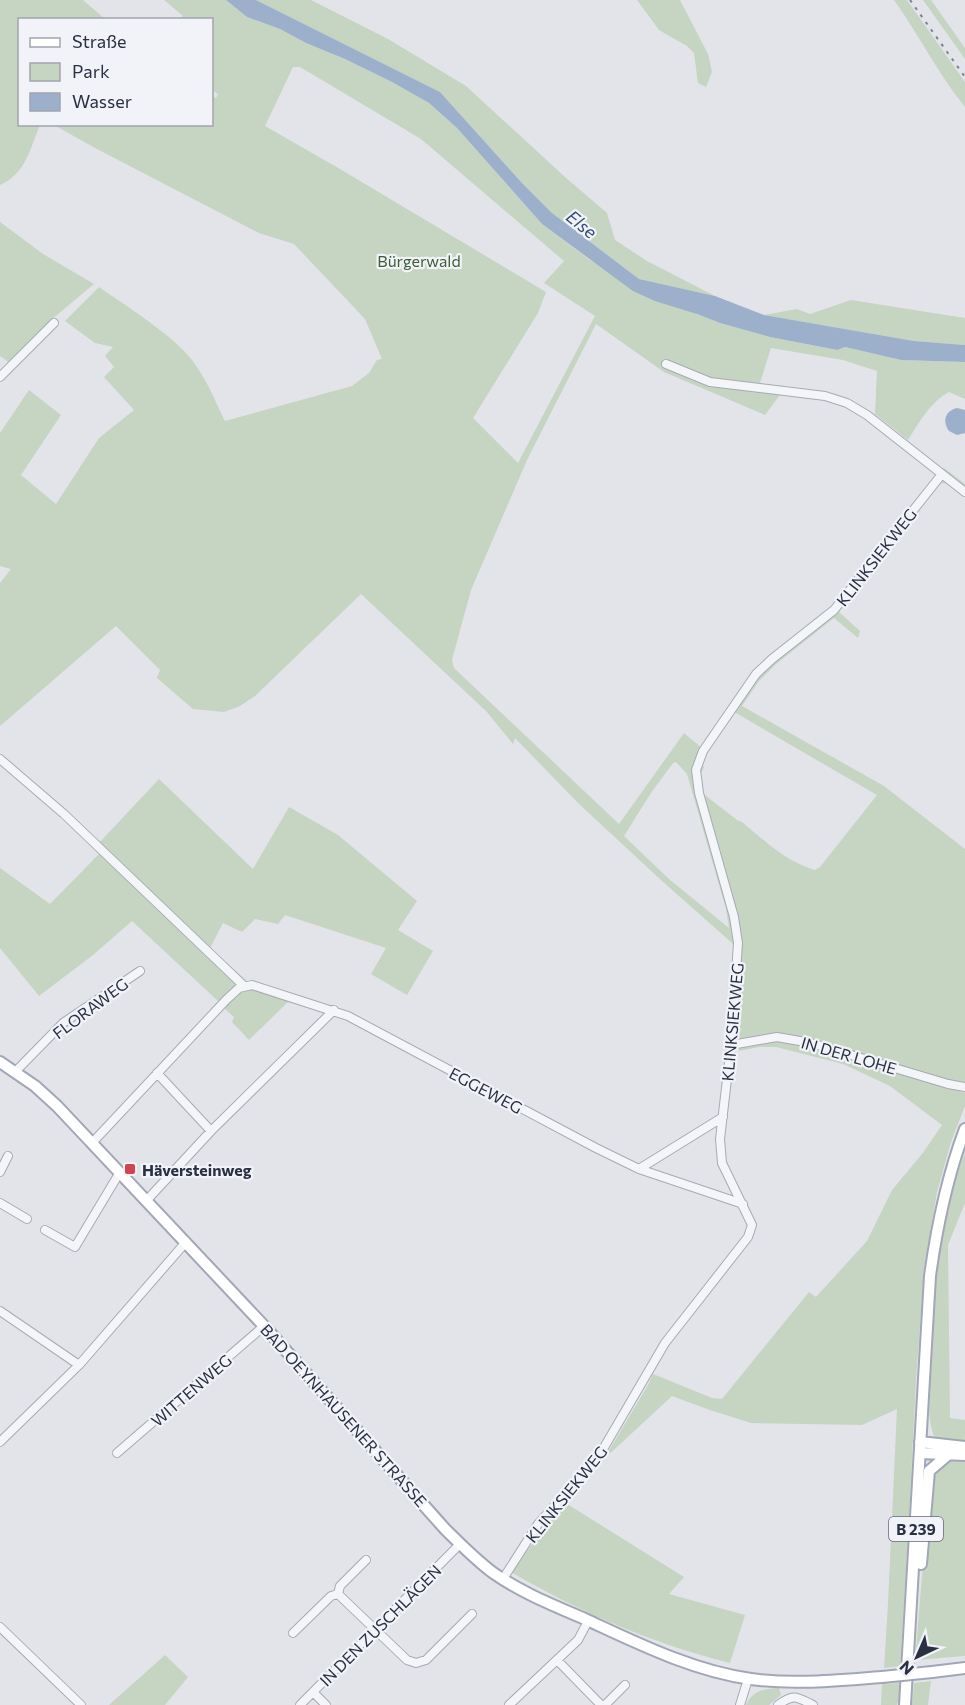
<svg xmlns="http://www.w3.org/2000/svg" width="965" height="1705" font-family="Commissioner,sans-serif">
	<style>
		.green { fill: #c6d4c2; fill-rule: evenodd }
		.water { fill: #9cafcb }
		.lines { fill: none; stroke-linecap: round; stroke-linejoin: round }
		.minor-casing { stroke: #a7aab4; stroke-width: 10 }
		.major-casing { stroke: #a1a7b6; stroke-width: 14 }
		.minor { stroke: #f4f5f8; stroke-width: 8 }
		.major { stroke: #fff; stroke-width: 10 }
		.rail { stroke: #7b8294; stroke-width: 2; stroke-dasharray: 3 6; stroke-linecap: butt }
		.major-bridge-casing { stroke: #a1a7b6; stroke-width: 14; stroke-linecap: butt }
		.major-bridge { stroke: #fff; stroke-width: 10 }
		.poi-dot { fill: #d1454f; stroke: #f1f3f8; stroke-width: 2 }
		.labels { text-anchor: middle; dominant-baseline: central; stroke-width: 4.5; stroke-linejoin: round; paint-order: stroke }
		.shield { fill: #f1f3f8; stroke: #656a79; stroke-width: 1.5 }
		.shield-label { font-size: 15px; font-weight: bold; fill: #293042 }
		.park-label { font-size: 16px; fill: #3b5e36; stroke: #f1f3f8 }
		.street-label { font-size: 16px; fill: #293042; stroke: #f1f3f8 }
		.poi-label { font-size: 16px; font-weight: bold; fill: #293042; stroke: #f1f3f8; text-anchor: start }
		.water-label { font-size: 18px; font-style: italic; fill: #334c77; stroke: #f1f3f8 }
	</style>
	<rect width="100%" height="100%" fill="#e2e4ea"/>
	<!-- green -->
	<path class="green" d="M0,0H83L105,19L20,20V124L40,125C30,148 26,174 0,185Z
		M164,0H226L247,17L280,29L306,43L345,59L392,82L429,103L457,128L542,224L590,260L697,314L720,323L770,337L836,350L845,347L901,360L965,362V399L949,392C930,402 919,423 908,440L875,414L877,371L843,360L771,348L759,386L782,392L765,415L664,372L596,324L527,460L471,590L452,660L454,668L619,824L684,733L702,748L697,761L704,767L699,778L701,792L737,820L742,822C764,840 786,862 815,870L820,867L877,795L729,709L755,673L833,608L944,468L965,484V496C956,489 950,481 937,484L839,612L860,631L858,638L834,618L776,664L759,681L742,706L884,786L965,849V1083L957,1082L953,1089L965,1093V1106L951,1142L937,1192L924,1268L916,1380L908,1537L900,1666L884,1668L888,1603L897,1409L862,1425L751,1423L710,1410L672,1396L604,1459L648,1385L653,1374L712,1398L722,1399L809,1292L816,1297L867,1241L892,1190L922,1154L942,1125L890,1086L843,1064L776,1047H759L739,1051L736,1025L741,951L662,881L578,803L515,738L513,744L486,711L361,594L255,696L240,706L224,712L193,709L157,678L160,670L116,626L0,726V583L11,569L0,566V433L29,390L61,415L21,475L56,504L99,438L134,410L104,377L114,367L105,356L113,347L95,343L65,321L99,287C127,307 179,338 197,367C208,383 216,403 225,421L352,386L369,373L377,360L382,359L365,319L294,244L259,233L95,148L54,125L212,124V96L216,98L218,94L212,90V20L180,19L183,16ZM293,67H300L421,139L564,261L544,283L595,316L518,463L473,418L538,313L546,292L340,169L265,126ZM676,762L687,774L726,909L729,928L669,879L624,836L651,793L673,763Z
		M256,0H311L388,39L466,86L565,177L607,213L615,240L647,261L715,296L639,279L552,213L522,183L440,92Z
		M637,0H680L708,54L712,72L706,87L698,83L694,53L687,46L659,30Z
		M894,0H907L965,82V107C938,74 919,35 894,0Z
		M923,0H931L965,48V59Z
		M0,222L43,254L94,284L51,320L10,363L0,356Z
		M851,300L965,318V345L914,341L764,315L797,309L810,314Z
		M0,755L68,814L99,843L159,779L253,869L289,807L338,835L417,901L398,930L433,951L407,995L371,974L386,948L285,915L278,924L255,919L242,932L223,923L210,948L246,980L236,986L218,1001L132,921L93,955L39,996L0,948V868L50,904L99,854L62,817L0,763Z
		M249,987L291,999L249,1040L232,1022L234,1017L225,1009C230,997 238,992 249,987Z
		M965,1152V1203L948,1245L950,1418L965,1420V1444L941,1440L934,1436C926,1416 930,1390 931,1368C932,1341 932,1313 934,1285C938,1239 949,1195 965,1152Z
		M949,1459H965V1656L915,1660L930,1480L937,1467Z
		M564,1502L684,1577L669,1594L745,1615L730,1663C654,1644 579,1612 511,1572Z
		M165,1655L188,1677L165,1705H109Z
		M931,1681L928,1705H912L914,1683Z
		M901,1683L900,1703H897V1705H881L882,1684Z
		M779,1688L781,1695L769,1705H746C753,1690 764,1689 779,1688Z"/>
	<!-- water -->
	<path class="water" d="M226,0H256L440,92L522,183L552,213L639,279L715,296L764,315L914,341L965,345V362L901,360L845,347L837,350L770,337L720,323L697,314L655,301L633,291L542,224L457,128L429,103L392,82L345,59L306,43L280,29L247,17Z
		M957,408L965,410V433L957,435L949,431C942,421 945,411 957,408Z"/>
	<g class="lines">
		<!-- minor casing -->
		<g class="minor-casing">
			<path id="minor" d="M666,364L710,382L825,396L847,403L867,415L965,492
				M0,377L54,323
				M0,759L64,814L244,986
				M731,1045L777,1037L811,1043L948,1084L965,1087
				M15,1072L63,1023L140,971
				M157,1073L211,1131
				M92,1143L226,1000L239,988L252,985L348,1016L596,1148L639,1169L743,1204
				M639,1169L723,1117
				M0,1172L8,1156
				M147,1200L211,1131L334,1010
				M0,1203L27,1219
				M45,1230L75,1247L120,1172
				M0,1311L79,1365
				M0,1442L79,1365L186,1242
				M117,1453L264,1326
				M503,1579L538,1524L599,1456L665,1343L748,1237L752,1225L722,1163L720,1139L731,1045L738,943L734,917L699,793L696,770L703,751L756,674L772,659L834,610L942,474
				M338,1594L407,1660L416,1663L426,1660L472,1614
				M0,1627L81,1705
				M293,1633L331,1596L338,1594L340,1586L366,1560
				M557,1660L601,1705
				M313,1692L326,1705
				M300,1705L460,1544
				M509,1705L578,1640L588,1621
				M605,1705L625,1685
				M740,1705L748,1679
				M778,1705C794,1693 797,1697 813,1705"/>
		</g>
		<!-- major casing -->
		<g class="major-casing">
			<path id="major" d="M0,1062L35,1086L57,1106L264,1326L445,1529C460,1544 475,1559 492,1572C520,1592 553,1605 585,1619C637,1643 693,1671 751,1679C794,1685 839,1680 882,1677
				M920,1442L965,1447
				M920,1453L965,1455
				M921,1564L929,1471L949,1454
				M932,1672L965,1668
				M905,1705L930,1276C937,1225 947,1177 965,1129"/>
		</g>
		<!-- minor -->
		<use href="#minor" class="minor"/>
		<!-- major -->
		<use href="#major" class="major"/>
		<!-- rail -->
		<path class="rail" d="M910,0L965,77"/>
		<!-- major-bridge casing -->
		<g class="major-bridge-casing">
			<path id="major-bridge" d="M882,1677L932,1672"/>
		</g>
		<!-- major-bridge -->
		<use href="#major-bridge" class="major-bridge"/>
	</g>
	<!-- markers -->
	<rect class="poi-dot" x="124" y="1163" width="12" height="12" rx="3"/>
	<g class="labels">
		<!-- shield labels -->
		<rect class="shield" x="889" y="1517" width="54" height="24" rx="4.5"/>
		<g class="shield-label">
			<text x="916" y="1529">B 239</text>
		</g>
		<!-- park labels -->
		<g class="park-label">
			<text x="419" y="260">Bürgerwald</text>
		</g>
		<!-- street labels -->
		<g class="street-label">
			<text transform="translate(876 557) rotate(-52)">KLINKSIEKWEG</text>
			<text transform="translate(90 1008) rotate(-37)">FLORAWEG</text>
			<text transform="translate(732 1022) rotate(-85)">KLINKSIEKWEG</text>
			<text transform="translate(849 1055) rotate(16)">IN DER LOHE</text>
			<text transform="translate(486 1090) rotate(28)">EGGEWEG</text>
			<text transform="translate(191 1390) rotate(-41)">WITTENWEG</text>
			<text transform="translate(344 1415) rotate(48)">BAD OEYNHAUSENER STRASSE</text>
			<text transform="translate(566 1494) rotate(-51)">KLINKSIEKWEG</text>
			<text transform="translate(380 1625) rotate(-45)">IN DEN ZUSCHLÄGEN</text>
		</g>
		<!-- poi labels -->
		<g class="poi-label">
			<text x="142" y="1169">Häversteinweg</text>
		</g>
		<!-- water labels -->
		<g class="water-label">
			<text transform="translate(582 224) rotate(39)">Else</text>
		</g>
	</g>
	<!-- legend -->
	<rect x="18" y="18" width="195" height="108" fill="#f1f3f8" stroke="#a1a5af" stroke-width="1.5"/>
	<rect x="30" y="38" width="30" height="9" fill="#ffffff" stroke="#a1a5af" stroke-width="1.5"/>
	<text x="72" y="48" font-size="18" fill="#293042">Straße</text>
	<rect x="30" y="63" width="30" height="18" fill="#c6d4c2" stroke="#a1a5af" stroke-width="1.5"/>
	<text x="72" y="78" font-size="18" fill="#293042">Park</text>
	<rect x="30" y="93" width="30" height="18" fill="#9cafcb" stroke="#a1a5af" stroke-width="1.5"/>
	<text x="72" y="108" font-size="18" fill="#293042">Wasser</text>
	<!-- north arrow -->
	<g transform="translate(917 1657) rotate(224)" stroke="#f1f3f8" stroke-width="4.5" paint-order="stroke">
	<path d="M0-4.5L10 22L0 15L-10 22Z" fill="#293042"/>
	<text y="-9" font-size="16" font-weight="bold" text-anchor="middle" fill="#293042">N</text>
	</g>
</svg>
